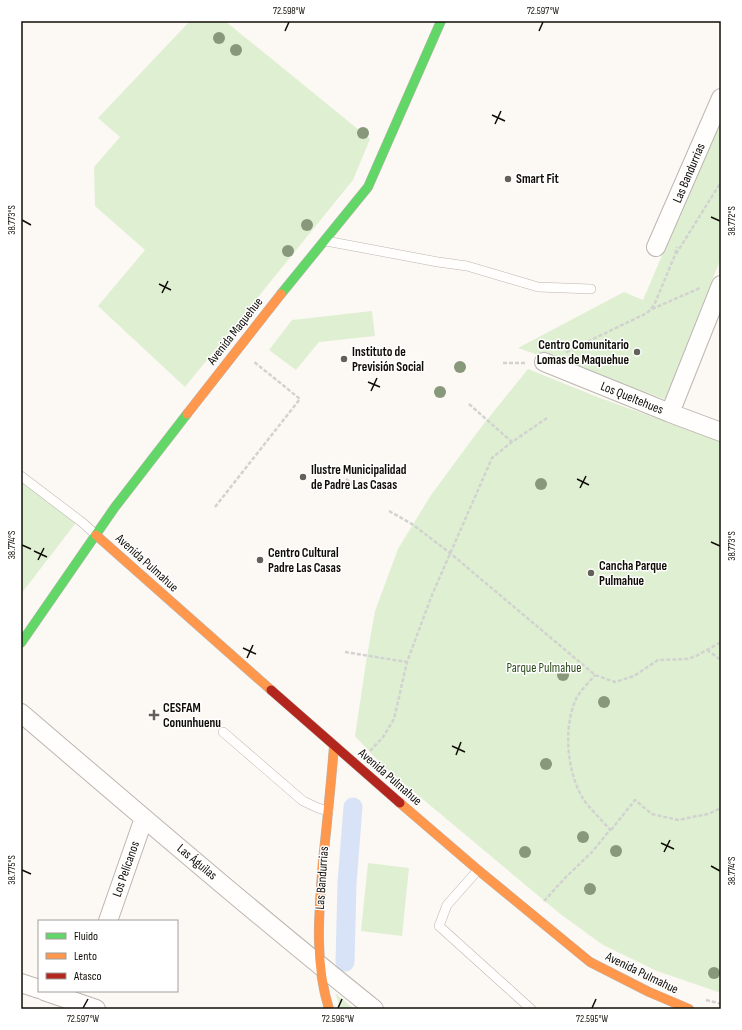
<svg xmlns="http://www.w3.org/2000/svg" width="742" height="1030" font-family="'Sofia Sans Condensed',sans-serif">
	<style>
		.green { fill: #dff0d2 }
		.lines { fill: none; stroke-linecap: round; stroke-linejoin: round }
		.canal { stroke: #d8e3f7; stroke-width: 19 }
		.lane-casing { stroke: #bbb6b1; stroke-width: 10 }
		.street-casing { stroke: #bbb6b1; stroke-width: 20 }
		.fast-casing { stroke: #bbb6b1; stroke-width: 10 }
		.slow-casing { stroke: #bbb6b1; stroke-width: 10 }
		.jam-casing { stroke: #bbb6b1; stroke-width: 10 }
		.path { stroke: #d2d2d0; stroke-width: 2.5; stroke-dasharray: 4 2; stroke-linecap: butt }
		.lane { stroke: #fffefd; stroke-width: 9 }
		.street { stroke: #fffefd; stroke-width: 18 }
		.fast { stroke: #63d668; stroke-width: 9 }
		.slow { stroke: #ff974d; stroke-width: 9 }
		.jam { stroke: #b3261e; stroke-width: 9 }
		.tree { fill: #88987b }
		.ticks { fill: none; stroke: #100c06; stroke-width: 1.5 }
		.poi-dot { fill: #635f59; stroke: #fff; stroke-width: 1.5 }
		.labels { text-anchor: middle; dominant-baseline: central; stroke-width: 3; stroke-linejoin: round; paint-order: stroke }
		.street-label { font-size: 13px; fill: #100c06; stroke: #fff }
		.poi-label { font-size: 13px; font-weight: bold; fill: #100c06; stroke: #fff; text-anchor: start }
		.park-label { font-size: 13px; fill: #2a4a18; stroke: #fff }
		.neatline { fill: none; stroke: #100c06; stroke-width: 1.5 }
		.ticks-label { font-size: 10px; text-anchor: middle; fill: #100c06 }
	</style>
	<rect width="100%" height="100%" fill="#fcf8f4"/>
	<!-- green -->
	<path class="green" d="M190,21H225L370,139L353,180L185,387L98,306L145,250L95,206L94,167L120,137L98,118Z
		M721,117V258L665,399L518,348L624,292L643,300Z
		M372,311L375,336L319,342L296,370L269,350L292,320Z
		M528,369L595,396L721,442V993L657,971L603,945L559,913L383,766L355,736L367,656L375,611L398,549L431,495L482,426Z
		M21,476L78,520L21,594Z
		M368,863L409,868L402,936L361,931Z
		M335,993L354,1009H341Z"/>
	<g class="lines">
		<!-- canal -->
		<path class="canal" d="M345,962L347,883L353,807"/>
		<!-- lane casing -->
		<g class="lane-casing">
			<path id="lane" d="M326,241L438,262L467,266L538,287L591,289
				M21,476L83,523L96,535
				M223,732L303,801L318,808L328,811
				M478,870L447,905L439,926L531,1009"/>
		</g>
		<!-- street casing -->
		<g class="street-casing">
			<path id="street" d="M656,247L721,98
				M544,362L670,413L721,432
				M670,413L721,285
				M21,713C138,813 254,913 374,1009
				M108,921L144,818
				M21,983L39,989
				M44,991L96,1009"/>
		</g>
		<!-- fast casing -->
		<g class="fast-casing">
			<path id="fast" d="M281,294L368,187L441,21
				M21,643L115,507L187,414"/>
		</g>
		<!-- slow casing -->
		<g class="slow-casing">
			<path id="slow" d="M187,414L281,294
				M96,535L271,690
				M400,803L478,870L590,962L649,992L689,1009
				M329,1009C314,961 319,911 323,861C327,823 331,784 334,746"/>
		</g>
		<!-- jam casing -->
		<g class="jam-casing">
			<path id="jam" d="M271,690L400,803"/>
		</g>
		<!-- path -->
		<path class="path" d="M676,254L721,182
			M652,309L700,288
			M566,352L647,313L651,309L655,303L675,255L677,247
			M503,363H527
			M469,404L512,442
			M346,479L355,486
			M215,507L300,399L253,361
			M389,511L412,524L450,553L595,675L615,682L634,676L658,660L688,659L696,656L721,642
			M707,650L721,660
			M345,652L407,662
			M370,751L383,737L394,719L407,662L432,595L492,458L512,442L547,418
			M611,830L635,800L652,814L678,820L708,814L721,808
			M544,901L565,878L592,852L610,830C602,820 588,807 582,797C567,770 563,728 576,699C580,691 589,682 595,675
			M706,1000L721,1004"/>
		<!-- lane -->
		<use href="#lane" class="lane"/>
		<!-- street -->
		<use href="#street" class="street"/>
		<!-- fast -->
		<use href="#fast" class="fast"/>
		<!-- slow -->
		<use href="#slow" class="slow"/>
		<!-- jam -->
		<use href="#jam" class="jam"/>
	</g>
	<!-- trees -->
	<g class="tree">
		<circle cx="219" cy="38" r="6"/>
		<circle cx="236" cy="50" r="6"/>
		<circle cx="363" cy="133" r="6"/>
		<circle cx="307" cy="225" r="6"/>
		<circle cx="288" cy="251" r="6"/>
		<circle cx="460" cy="367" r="6"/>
		<circle cx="440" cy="392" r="6"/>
		<circle cx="541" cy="484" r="6"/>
		<circle cx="563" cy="675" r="6"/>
		<circle cx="604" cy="702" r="6"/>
		<circle cx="546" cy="764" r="6"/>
		<circle cx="583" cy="837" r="6"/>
		<circle cx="616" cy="851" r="6"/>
		<circle cx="525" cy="852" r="6"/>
		<circle cx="590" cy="889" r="6"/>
		<circle cx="714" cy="973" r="6"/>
	</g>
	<!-- ticks -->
	<path class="ticks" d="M285,31L289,22M539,31L543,22M492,115L505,121M495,124L501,111M711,217L720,221M22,220L31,225M159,284L171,290M162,293L168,281M368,382L380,387M371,391L377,378M577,479L589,485M580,488L586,476M711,542L720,546M22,545L31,549M34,551L47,557M38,560L44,548M243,648L256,654M247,658L253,645M452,746L465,752M456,755L461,742M661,843L674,849M664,852L670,840M711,866L720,871M22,870L31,874M83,1008L88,999M338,1008L342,999M592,1008L596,999"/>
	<!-- markers -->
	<g class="poi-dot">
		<circle cx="508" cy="179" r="4"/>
		<circle cx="637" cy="352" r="4"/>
		<circle cx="344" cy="359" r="4"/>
		<circle cx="303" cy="477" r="4"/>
		<circle cx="260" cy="560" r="4"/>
		<circle cx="591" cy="573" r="4"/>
		<path d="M152 709h4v4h4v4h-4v4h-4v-4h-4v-4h4z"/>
	</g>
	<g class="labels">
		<!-- street labels -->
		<g class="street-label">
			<text transform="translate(689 173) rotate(-67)">Las Bandurrias</text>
			<text transform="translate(235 331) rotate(-52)">Avenida Maquehue</text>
			<text transform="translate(632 398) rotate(22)">Los Queltehues</text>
			<text transform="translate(147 563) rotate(42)">Avenida Pulmahue</text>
			<text transform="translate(390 777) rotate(41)">Avenida Pulmahue</text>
			<text transform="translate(197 862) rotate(40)">Las Águilas</text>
			<text transform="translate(126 869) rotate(-71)">Los Pelícanos</text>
			<text transform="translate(322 878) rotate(-86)">Las Bandurrias</text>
			<text transform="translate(642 973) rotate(26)">Avenida Pulmahue</text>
		</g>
		<!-- poi labels -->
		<g class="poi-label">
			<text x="516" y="179">Smart Fit</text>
			<text x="629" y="345" text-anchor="end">Centro Comunitario<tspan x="629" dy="15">Lomas de Maquehue</tspan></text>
			<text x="352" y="352">Instituto de<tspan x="352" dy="15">Previsión Social</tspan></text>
			<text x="311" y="470">Ilustre Municipalidad<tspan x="311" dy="15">de Padre Las Casas</tspan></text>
			<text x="268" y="553">Centro Cultural<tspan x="268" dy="15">Padre Las Casas</tspan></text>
			<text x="599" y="566">Cancha Parque<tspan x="599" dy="15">Pulmahue</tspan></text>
			<text x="163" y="708">CESFAM<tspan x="163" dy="15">Conunhuenu</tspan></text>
		</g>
		<!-- park labels -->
		<g class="park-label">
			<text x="544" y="668">Parque Pulmahue</text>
		</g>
	</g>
	<!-- border -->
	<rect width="742" height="1030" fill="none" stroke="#ffffff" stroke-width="44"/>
	<!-- legend -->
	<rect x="38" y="920" width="140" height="72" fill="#ffffff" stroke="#9f9e9b"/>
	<rect x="46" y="933" width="20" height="6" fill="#63d668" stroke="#9f9e9b"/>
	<text x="74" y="940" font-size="12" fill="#100c06">Fluido</text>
	<rect x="46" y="953" width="20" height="6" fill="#ff974d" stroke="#9f9e9b"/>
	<text x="74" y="960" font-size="12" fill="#100c06">Lento</text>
	<rect x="46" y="973" width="20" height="6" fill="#b3261e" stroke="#9f9e9b"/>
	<text x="74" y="980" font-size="12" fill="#100c06">Atasco</text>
	<rect x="22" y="22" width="698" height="986" class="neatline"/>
	<g class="ticks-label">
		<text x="289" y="14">72.598°W</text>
		<text x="543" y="14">72.597°W</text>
		<text transform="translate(11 220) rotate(-90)" y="4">38.773°S</text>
		<text transform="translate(731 221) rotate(-90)" y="4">38.772°S</text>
		<text transform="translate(11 545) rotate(-90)" y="4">38.774°S</text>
		<text transform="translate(731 546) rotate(-90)" y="4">38.773°S</text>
		<text transform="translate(11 870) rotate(-90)" y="4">38.775°S</text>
		<text transform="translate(731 871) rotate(-90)" y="4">38.774°S</text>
		<text x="83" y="1022">72.597°W</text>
		<text x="338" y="1022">72.596°W</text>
		<text x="592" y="1022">72.595°W</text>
	</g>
</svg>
